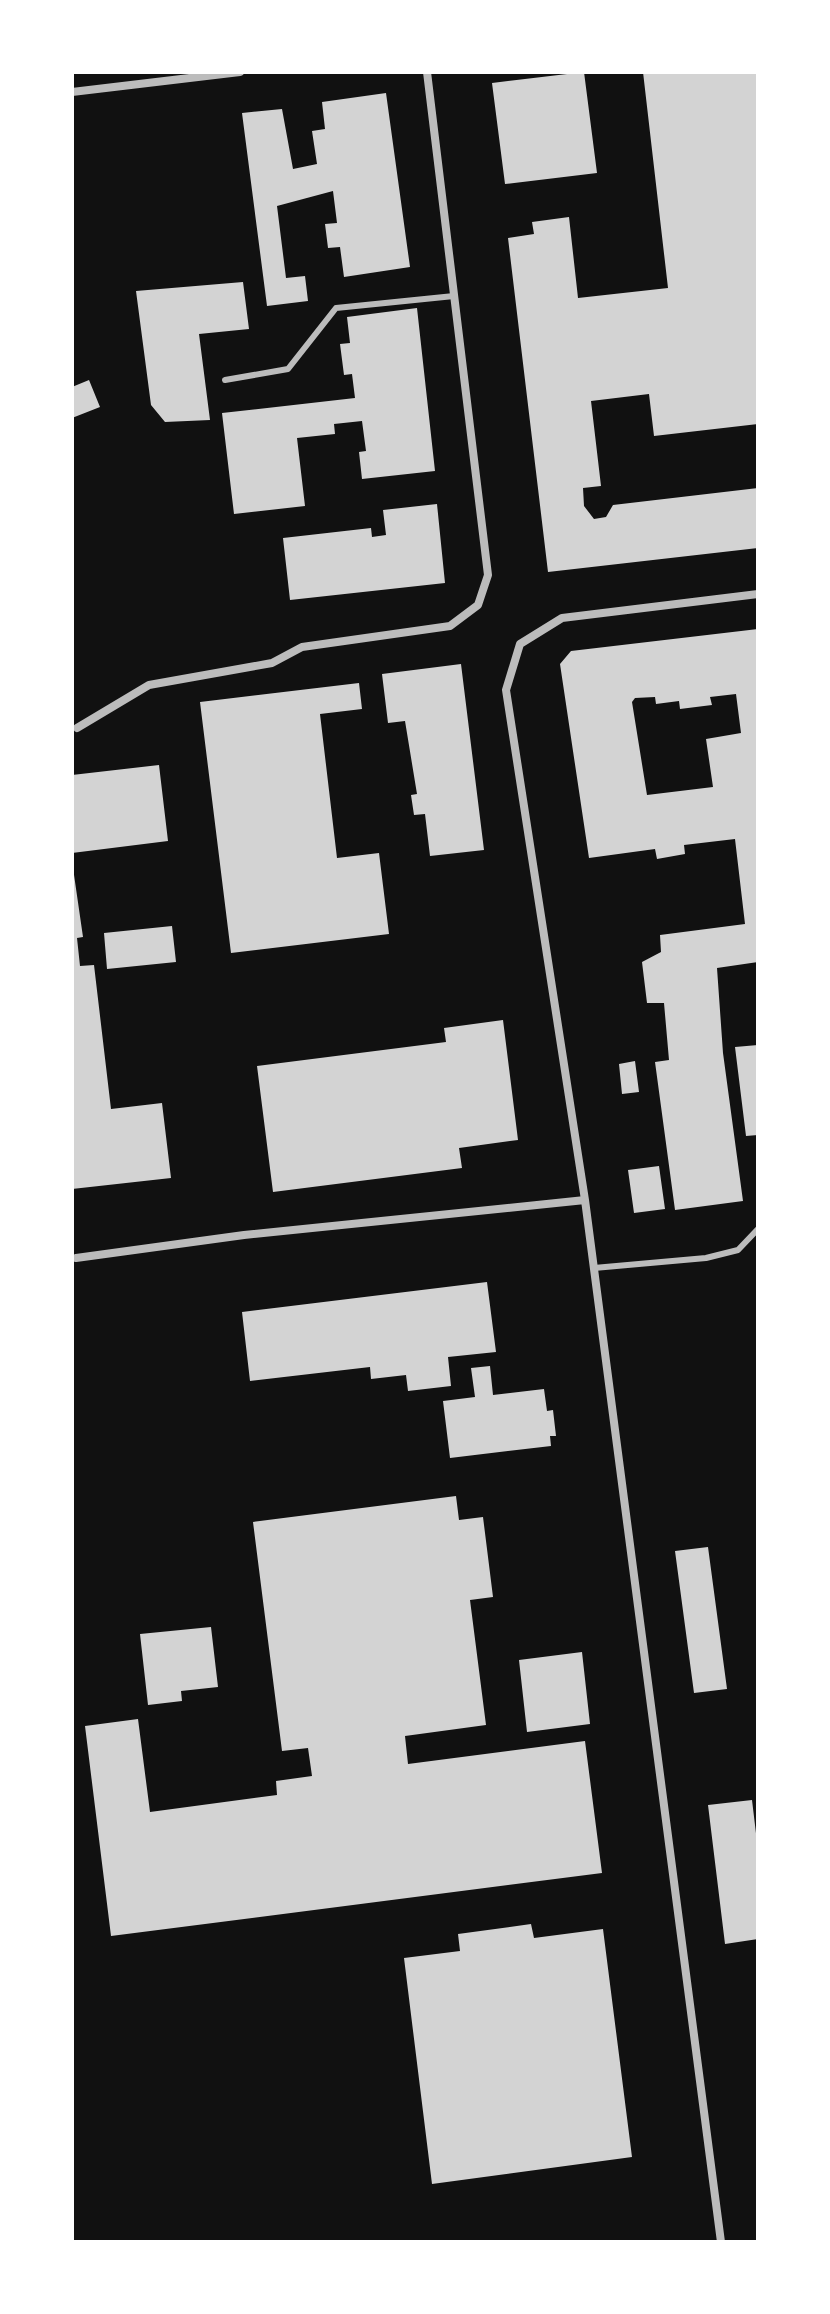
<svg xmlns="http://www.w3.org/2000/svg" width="830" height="2314" font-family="'Noto Sans',sans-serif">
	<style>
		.building { fill: #d3d3d3; fill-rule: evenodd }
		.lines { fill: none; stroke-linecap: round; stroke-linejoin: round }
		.service { stroke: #bcbcbc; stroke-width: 6 }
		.minor { stroke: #bcbcbc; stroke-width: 8 }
	</style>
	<rect width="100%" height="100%" fill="#111"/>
	<!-- building -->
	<path class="building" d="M584,72L597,173L505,184L492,83Z
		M643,72H758V424L654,436L649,394L591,401L601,486L583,488L584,506L594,519L606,517L613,505L758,488V548L548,572L508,238L534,234L532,222L569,217L578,298L668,288Z
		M386,93L410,267L344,277L340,247L328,248L325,224L337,223L333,191L277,206L286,278L305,276L308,301L267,306L242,113L282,109L293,169L317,164L312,131L325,129L322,102Z
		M243,282L249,329L199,334L210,420L165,422L151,405L136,291Z
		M417,308L435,471L362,479L359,452L366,451L362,421L334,424L335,434L297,438L305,506L234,514L222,413L355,398L352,374L344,375L340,344L350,343L347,317Z
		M89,380L100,407L72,418V387Z
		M437,504L445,583L290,600L283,538L371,528L372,537L386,535L383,510Z
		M758,629V962L717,968L723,1053L743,1201L675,1210L655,1062L669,1060L664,1003H647L642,962L661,952L660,935L745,924L735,839L684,845L685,854L657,859L655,849L589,858L560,664L571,651ZM736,694L741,733L706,739L713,787L647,795L632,702L635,698L655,697L656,704L679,701L680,709L712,705L710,697Z
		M461,664L484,850L430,856L425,814L414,815L411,795L417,794L405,721L388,723L382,674Z
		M359,683L362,709L320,714L337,858L379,853L389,934L231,953L200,702Z
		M159,765L168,841L72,853V775Z
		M72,861L83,937L77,938L80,966L94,965L111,1109L162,1103L171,1178L72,1189Z
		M172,926L176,962L107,969L104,933Z
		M503,1020L518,1140L459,1148L462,1168L273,1192L257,1066L446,1042L444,1028Z
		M758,1045V1135L746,1136L735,1047Z
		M635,1061L639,1092L622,1094L619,1064Z
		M659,1166L665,1209L634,1213L628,1170Z
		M487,1282L496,1352L448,1357L451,1386L408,1391L406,1375L371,1379L370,1367L250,1381L242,1312Z
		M490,1366L493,1395L544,1389L547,1411L553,1410L556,1436H550L551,1446L450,1458L443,1401L475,1397L471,1368Z
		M456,1496L459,1520L483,1517L493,1597L470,1600L486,1725L405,1736L408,1764L585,1741L602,1873L111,1936L85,1726L138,1719L150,1812L277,1795L276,1781L312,1776L308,1748L282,1751L253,1522Z
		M708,1547L727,1689L694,1693L675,1551Z
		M211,1627L218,1687L181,1691L182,1701L148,1705L140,1634Z
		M582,1652L590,1724L527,1732L519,1660Z
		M752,1800L758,1850V1939L725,1944L708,1805Z
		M531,1924L534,1938L603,1929L632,2157L432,2184L404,1958L460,1951L458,1934Z"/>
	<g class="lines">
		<!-- service -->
		<path class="service" d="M225,380L288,369L336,308L454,296
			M594,1268L706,1258L738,1250L758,1229"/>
		<!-- minor -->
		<path class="minor" d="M72,92L240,72
			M77,728L149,685L272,663L302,647L450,626L478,605L488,575L427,72
			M76,1258L244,1235L585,1200
			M721,2242L585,1200L506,690L520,644L562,618L758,594"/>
	</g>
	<!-- border -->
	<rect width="830" height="2314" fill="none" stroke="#ffffff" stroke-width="148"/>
</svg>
